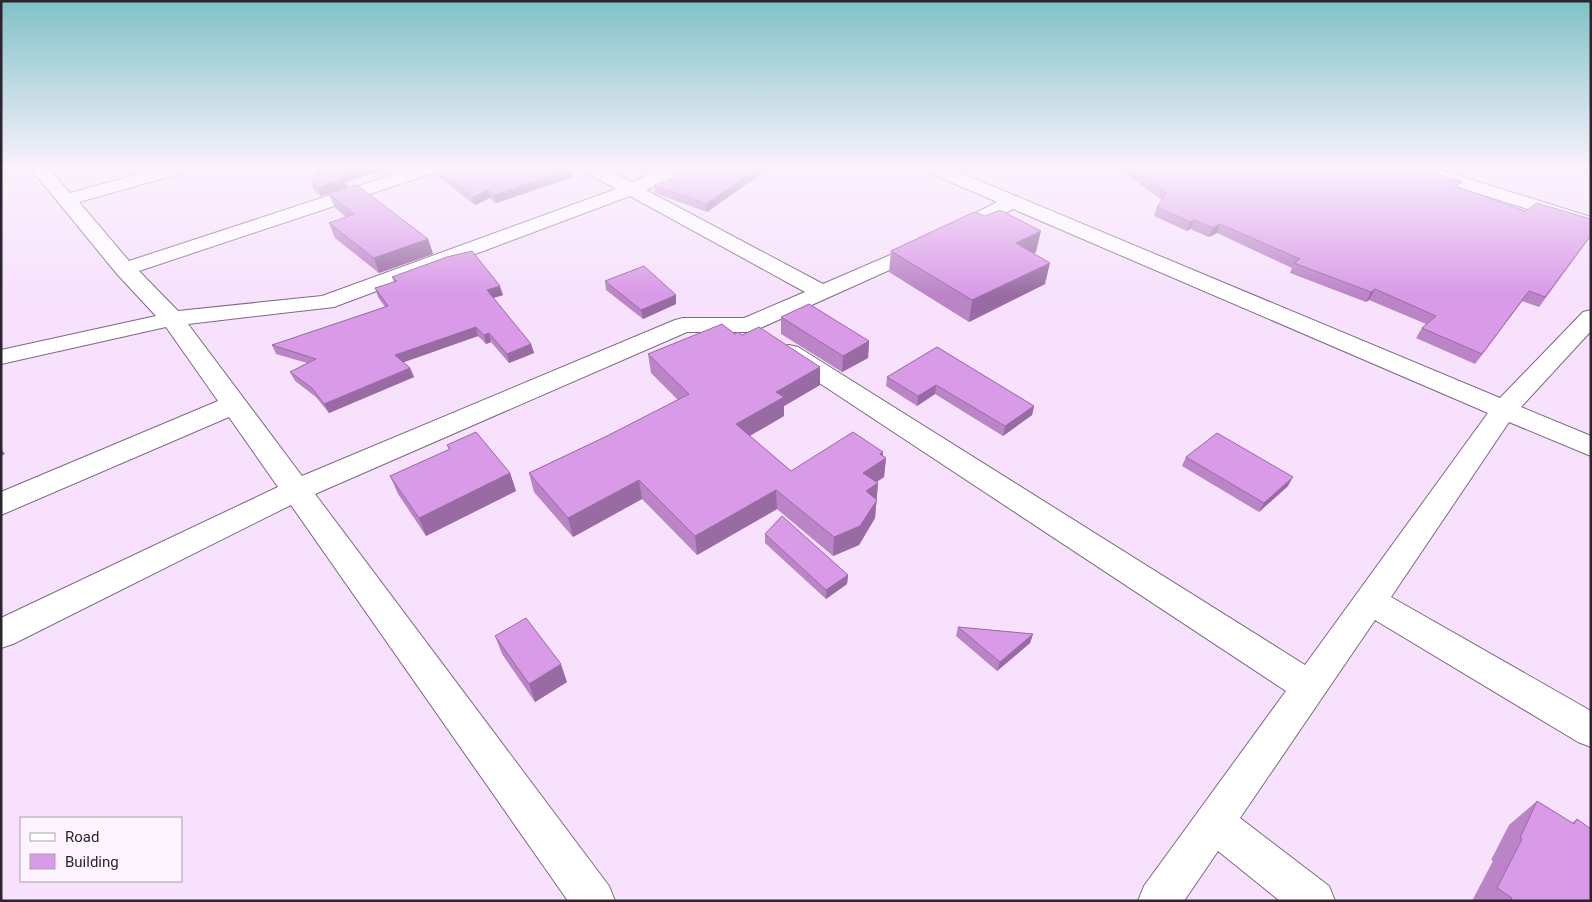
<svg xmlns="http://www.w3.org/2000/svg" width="1592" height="902" font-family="Roboto,sans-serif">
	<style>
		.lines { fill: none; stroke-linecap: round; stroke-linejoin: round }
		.minor-casing { stroke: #7d6a82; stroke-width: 2 }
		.minor { fill: #fff; fill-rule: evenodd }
		.wall { fill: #bb84c7 }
		.shaded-wall { fill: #986ca2 }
		.building { fill: #d99ae7; stroke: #986ca2 }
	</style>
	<rect width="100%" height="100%" fill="#f7e1fc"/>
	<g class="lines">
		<!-- minor casing -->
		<g class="minor-casing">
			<path id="minor" d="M31,169H49L70,193L157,169H185L182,173L79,202L129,261L410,169H436L433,173L139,271L178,311L322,296L616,189L587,173L584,169H606L632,182L664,169H688L685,173L646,190L823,284L918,243L997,202L930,173L927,169H951L1500,398L1583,312L1591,310V331L1521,407L1591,436V456L1509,422L1391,597L1591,711V747L1578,742L1375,620L1240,818L1329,886L1335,901H1280L1218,851L1184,901H1138L1144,886L1286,691L780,357L777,352L780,347L789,345L798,347L1305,665L1488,413L1013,209L932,251L756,330L748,332H687L315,494L609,886L615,901H568L291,505L13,644L1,648V618L278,487L229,417L1,515V492L218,401L166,327L1,364V350L156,316L117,274ZM630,196L805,292L744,318H683L675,320L302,476L188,324L334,307Z
				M1410,169H1437L1591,217V229L1413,173Z"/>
		</g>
		<!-- minor -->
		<use href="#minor" class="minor"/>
	</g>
	<!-- wall -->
	<path class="wall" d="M318,169H384L346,182L348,187L321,196L314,190L311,182L321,171Z
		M433,169H571L573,177L496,203L490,198L475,205L435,174Z
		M681,169H768L707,212L655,193L654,185L673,179L672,172Z
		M1119,169H1424L1459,187L1591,236L1539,307L1522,301L1475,364L1416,338L1422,328L1426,324L1369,300L1366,302L1290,273L1292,268L1217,233L1209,237L1190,229L1187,231L1154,216L1157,207L1162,200Z
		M329,194L428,239L433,254L379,273L335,238L329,223L346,217L335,208Z
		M891,251L1036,252L1034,253L1045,284L969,322L889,272Z
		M392,277L503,295L493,298L531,344L534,353L509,363L491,342L486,344L478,336L403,362L410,368L414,377L329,413L316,397L295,381L290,372L307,363L276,354L272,345L385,307L378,297L375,288L394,282Z
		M605,281L676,304L643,319L606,290Z
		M781,317L869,341L868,358L842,372L781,334Z
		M735,334L742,335L820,367V385L784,406V416L750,436L791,471L883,452V456L886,458L884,477L876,482L878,483L875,518L859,545L833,556L777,509L697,555L642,499L573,537L534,492L529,473L607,436L678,400L651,373L648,354Z
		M937,347L1034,406L1032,415L1003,436L935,394L917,406L886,386L887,377Z
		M447,445L510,473L516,491L426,536L398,494L390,476L449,450Z
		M1186,457L1288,486L1259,512L1182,466Z
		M765,534L848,575L847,584L826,599L765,543Z
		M958,627L1033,634L1030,643L997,671L956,636Z
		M495,636L567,682L535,702L502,654Z
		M1537,801L1572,823L1577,819L1591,901H1472L1493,861L1491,860L1509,825Z"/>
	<!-- shaded-wall -->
	<path class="shaded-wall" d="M358,169H384L346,182L348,187L321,196L318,188L339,175Z
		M571,169L573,177L496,203L494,195Z
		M757,169H768L707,212L706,204Z
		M488,190L490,198L475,205L473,197Z
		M1194,220L1190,229L1187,231L1191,222Z
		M1220,224L1217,233L1209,237L1213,228Z
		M1041,231L1036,252L1012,264L1016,243Z
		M428,239L433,254L379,273L374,258Z
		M1050,263L1045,284L969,322L972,300Z
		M500,286L503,295L490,299L487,290Z
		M1375,289L1369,300L1366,302L1371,292Z
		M1529,291L1522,301L1475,364L1482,354Z
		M676,295V304L643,319L641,310Z
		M476,327L478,336L399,364L395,355Z
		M489,333L491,342L486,344L484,335Z
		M869,341L868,358L842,372L843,356Z
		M531,344L534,353L509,363L507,354Z
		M820,367V385L784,406V416L737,443L736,424L776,392Z
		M410,368L414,377L329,413L324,404Z
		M936,385L935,394L917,406L918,396Z
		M1034,406L1032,415L1003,436L1005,426Z
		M1,449L5,454L1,456Z
		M883,452L882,460L886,458L884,477L862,492L863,473Z
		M510,473L516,491L426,536L419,518Z
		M1293,477L1288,486L1259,512L1264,503Z
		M639,480L642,499L573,537L568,518Z
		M878,483L875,518L859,545L833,556L834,537L866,491Z
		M776,490L777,509L697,555L695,536Z
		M848,575L847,584L826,599V590Z
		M1033,634L1030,643L997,671L1000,662Z
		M561,664L567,682L535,702L529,684Z"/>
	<!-- building -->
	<path class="building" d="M322,169H358L339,175L345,179L318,188L311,182Z
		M436,169H571L494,195L488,190L473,197Z
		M681,169H757L706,204L654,185L674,178L672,172Z
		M1134,169H1424L1462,182L1455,186L1525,211L1537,203L1591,219V235L1545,297L1529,291L1482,354L1422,328L1436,316L1375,289L1371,292L1294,263L1300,259L1220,224L1213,228L1194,220L1191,222L1157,207L1167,193Z
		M357,185L428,239L374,258L329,223L354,214L329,194Z
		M1000,210L1041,231L1016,243L1050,263L972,300L891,251L974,212L985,216Z
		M472,251L500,286L487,290L531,344L507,354L489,333L484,335L476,327L395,355L410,368L324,404L312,388L290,372L316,359L272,345L388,306L375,288L397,281L392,277L447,257Z
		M644,266L676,295L641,310L605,281Z
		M809,304L869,341L843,356L781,317Z
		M722,324L735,334L738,332L742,335L759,327L820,367L776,392L784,397L736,424L791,471L853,432L883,452L880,454L886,458L863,473L878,483L866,491L877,500L860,526L834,537L776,490L695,536L639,480L568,518L529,473L607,436L689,394L648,354Z
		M937,347L1034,406L1005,426L936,385L918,396L887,377Z
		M476,432L510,473L419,518L390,476L450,449L447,445Z
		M1217,433L1293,477L1264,503L1186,457Z
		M782,516L848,575L826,590L765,534Z
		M526,618L561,664L529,684L495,636Z
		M958,627L1033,634L1000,662Z
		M1537,801L1574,824L1577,819L1591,829V901H1511L1512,898L1497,888L1522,839L1520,838Z"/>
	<!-- sky -->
	<linearGradient id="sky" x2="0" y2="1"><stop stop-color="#7fc2c6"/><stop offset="0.57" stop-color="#fbf2fe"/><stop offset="1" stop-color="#fbf2fe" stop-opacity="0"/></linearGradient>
	<rect width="1592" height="295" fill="url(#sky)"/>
	<!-- border -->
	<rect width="1592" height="902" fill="none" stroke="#2c242e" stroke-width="5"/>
	<!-- legend -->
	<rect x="20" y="817" width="162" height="65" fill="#fdf4ff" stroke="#a9a1ab"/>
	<rect x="30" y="833" width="25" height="8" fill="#ffffff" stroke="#a9a1ab"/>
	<text x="65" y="842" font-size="15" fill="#2c242e">Road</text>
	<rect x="30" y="854" width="25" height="15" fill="#d99ae7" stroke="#a9a1ab"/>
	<text x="65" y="867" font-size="15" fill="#2c242e">Building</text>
</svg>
